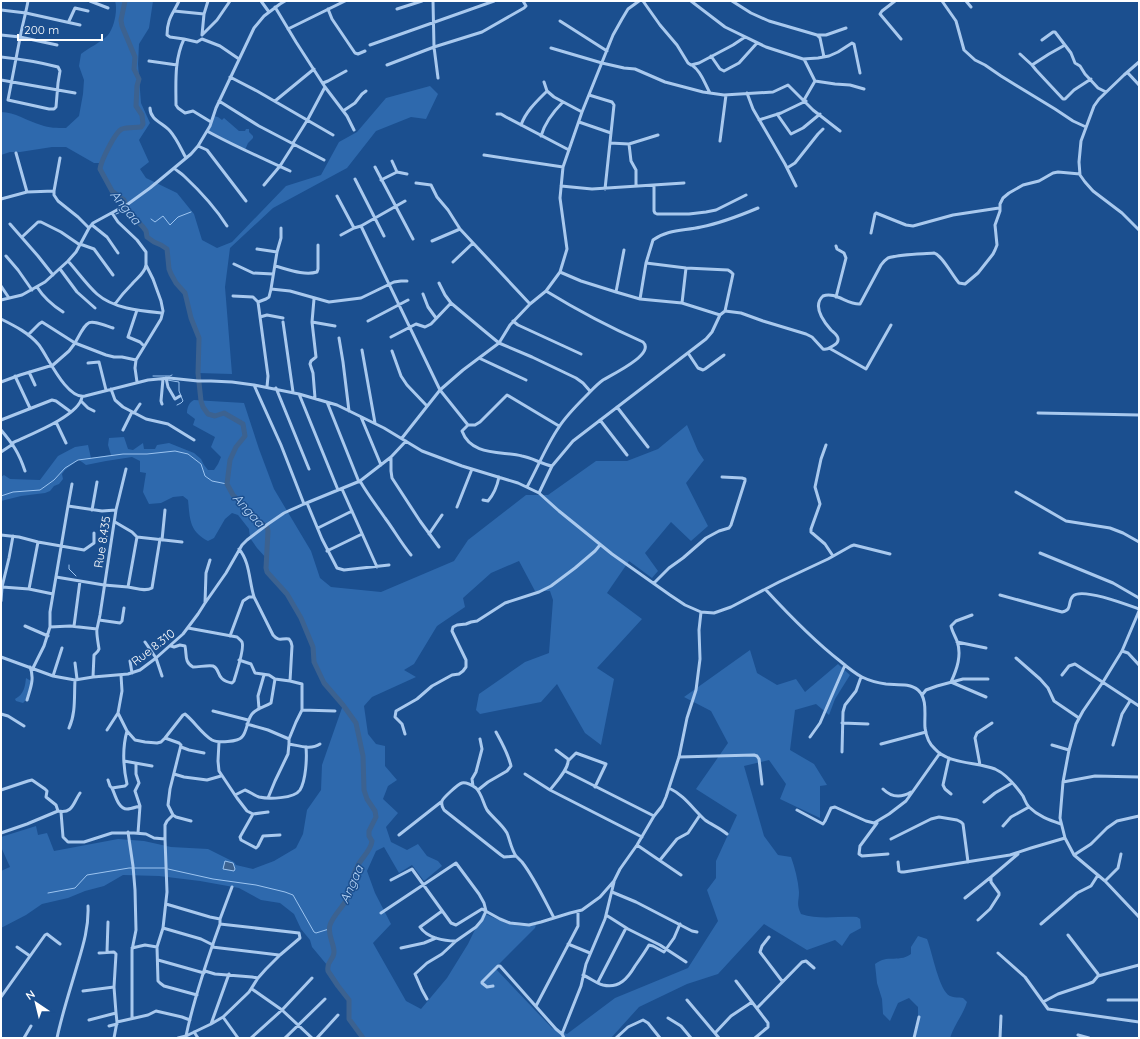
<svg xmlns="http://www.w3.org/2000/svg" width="1140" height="1039" font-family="Quicksand,sans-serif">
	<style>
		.green { fill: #2e69ad }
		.water { fill: #3c6290; stroke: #9cc4f0 }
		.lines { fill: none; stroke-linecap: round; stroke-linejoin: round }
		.stream { stroke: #9cc4f0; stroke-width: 1 }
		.river { stroke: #3c6290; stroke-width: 5 }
		.minor { stroke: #a9c9ee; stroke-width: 3 }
		.labels { text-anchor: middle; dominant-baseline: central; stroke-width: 3; stroke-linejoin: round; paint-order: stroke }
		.street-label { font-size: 12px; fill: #fff; stroke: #1b4f8f }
		.water-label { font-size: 13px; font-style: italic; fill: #b5d3f5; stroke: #1b4f8f }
	</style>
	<rect width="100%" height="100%" fill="#1b4f8f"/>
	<!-- green -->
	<path class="green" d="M115,1H153L149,28L139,44L138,64L141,103L150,123L139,140L149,162L140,169L146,178L177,193L194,214L202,240L217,248L232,242L286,186L321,175L339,142L357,132L386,98L430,86L438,94L426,119L411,117L376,131L347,168L273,208L230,248L225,287L232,374L198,373L199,338L191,318L185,293L176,283L171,274L169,269L167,249L161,245L154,242L147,237L146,231L143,227L128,211L124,200L112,191L100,169L102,163H94L66,147H52L20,152H10L1,155V112C15,112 27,121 41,125C49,128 57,128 66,128L79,116L83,94L84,80L79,66L81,54C87,49 103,41 108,35C114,28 118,10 115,1Z
		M213,116L218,117L222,120L224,118L239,131H245L246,129H249V132L253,136V138L248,143L245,150L207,131Z
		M194,400L244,403L259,449L274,489L311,551L320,578L331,587L381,592L454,561L468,540L526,495H548L596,461H627L658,449L687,425L698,451L704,460L686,483L708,526L691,541L671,522L645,553L658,571L652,578L629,561L607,593L642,619L597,668L614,679L601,745L585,733L557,684L541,702L480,714L476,710L479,694L525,662L549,653L553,600L550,591H535L519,561L491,573L463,598L465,607L437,626L414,664L404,670L416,677L372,697L364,706L368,734L376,744L385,746V766L397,780L388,786L383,799L398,813L386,827L391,842L407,850L418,844L427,856L438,861L442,866L424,881L412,865L399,873L384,847L376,851L367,871L375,893L391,924L373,943L406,1001L421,1009L447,978L468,944L483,913L508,924L521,926L536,925L535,928L495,968L552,1028L567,1034L615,998L688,968L718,921L707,890L716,878V861L737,815L696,789L728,743L711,711L684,697L750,650L757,673L777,685L796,679L805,692L838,664L850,675L835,699L829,715L816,704L795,710L790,750L814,764L827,785L820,786V818L780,799L786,784L769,760L744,766L764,836L778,855L791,857C795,868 798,880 799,892C799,902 796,903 801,914C819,920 838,916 857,917L860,919L861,928L850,934L842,946L835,940L807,950L764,924L718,974L687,984L639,1007L611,1038H363L349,1019V1000L338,986L328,971L327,965L312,947L310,940L301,929L294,914L280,903L261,900L239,888L200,881L159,876L123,875L104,886L85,891L68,898L42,904L26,915L1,928V871L10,867L1,847V837L36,826L38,835L47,833L54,851L118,839L144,841L171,847L208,849L234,862L236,865L253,869L274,861L296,848L303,834L307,810L321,790L322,765L343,705L324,683L314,662L313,647L301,618L287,594L267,572L266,568L267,559L257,548L250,538L249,529L238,515L232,513L225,519L214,538L208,541C189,531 190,519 188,500L183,496L173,497L161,503L149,504L143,492L146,473L140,472V461L132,457L106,461L86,465L78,459V460L65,470L62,474L63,479L59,484L54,486L50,491L45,493L21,496L1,501V477L4,475L10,479L40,480L58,456L75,447L88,445L91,458L111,455L108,445L109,438L124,437L128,449L133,450L143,443L144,449H155L157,445L169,443L194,453L201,459L204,465L208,470H214L218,464L221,457L211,447L215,437L193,425L195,419L187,413C187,408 189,402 194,400Z
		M26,678L31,681V684L25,701L23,703L16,701L15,699C24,694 25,687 26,678Z
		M918,936L927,939C932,951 939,991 950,996C954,998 959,997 963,998L967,1002C963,1015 954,1025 950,1038H914L918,1019V1007L909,998L898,1003L890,1021L883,1014L882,999L877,983L875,964C886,956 890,960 901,958C904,958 908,956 911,954V947Z"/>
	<!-- water -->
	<path class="water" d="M225,861L233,863L235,869L234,871L223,869Z"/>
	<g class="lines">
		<!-- stream -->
		<path class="stream" d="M116,214L128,209
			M151,219L155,222L163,216L170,225L178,217L191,212
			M153,376H170L172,375
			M167,380L179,382V391L183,401L181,403L177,405
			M1,496L13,492L40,490L54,480L65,468L78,460L123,454H147L175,451L188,454L201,464L205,476L212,481L227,484
			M69,565V569L76,576
			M168,869L213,879L256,885L285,892L293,895L314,932L316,933L329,929
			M48,893L75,888L87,875L129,868H165"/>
		<!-- river -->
		<path class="river" d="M125,1L121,20L122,26L135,57L134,69L139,79L137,86L136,106L142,115L143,124L141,127C135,128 128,127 122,129C115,132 101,161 100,169L112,191L124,200L128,211L143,227L146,231L147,237L154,242L161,245L167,249L169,269L171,274L176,283L185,293L191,318L199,338L198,373L201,401L203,407L208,414L215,416L224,413L243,424L245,436L236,447L230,460L227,484L233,495L239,501L248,512L254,519L267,527L268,531L266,568L267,572L287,594L301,618L313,647L314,662L324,683L343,705L356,723L363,756L364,790L367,799L375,811L376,817L369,831V836L372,841C371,851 361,858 357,867C351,877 352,889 347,899C342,908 333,916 330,925C327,934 334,943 334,952C334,960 326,961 328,971L338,986L349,1000V1019L363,1038"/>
		<!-- minor -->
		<path class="minor" d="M90,1L108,8
			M179,1C173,14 167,19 167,35L170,37L184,39
			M261,1L269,12
			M433,1L434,47L438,78
			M643,1L660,25L677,45L688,63L691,65L699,63L733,45L745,37
			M691,1L725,27L766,47L803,59L818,58L829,56L838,52L852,43L854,44L860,73
			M732,1L751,13L769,21L817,35H826L846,28
			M895,1L882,11L880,14L901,39
			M942,1L956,21L964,50L975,60L985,65L1001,76L1055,109L1073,121L1086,127
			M966,1L971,7
			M275,7L296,42L325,87L347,116L354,130
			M328,9L332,19L355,53L358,54L365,51
			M397,9L422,1
			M1,10L26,13L80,25
			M174,11L204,14
			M69,21L75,8L88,11
			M560,21L607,51
			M288,29L345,1
			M1,35L20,37L57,45
			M202,35L217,20L230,1
			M202,35L204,14L208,1
			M817,35L820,38L824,57
			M1042,40L1053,32H1055L1071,53L1075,63L1080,66L1085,74L1098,88L1106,92
			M370,45L494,1
			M551,48L602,63L624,68L635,69L665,82L703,92L724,95L773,92L788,85L813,110L840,131
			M1020,54L1032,65L1036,70L1063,99H1065L1074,90L1091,79
			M711,56L720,69L724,71L739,63L757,43
			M1,57C20,59 39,62 58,67L60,71L58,83L56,107L54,109H49L8,100C12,79 16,58 20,38C22,26 26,13 28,1
			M804,59L815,81L804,100
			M149,61L177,65
			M1139,62L1124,75L1099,99L1094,106L1081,141L1079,162L1080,175L1085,182L1093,191L1122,213L1139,230
			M387,65L434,47L482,32L524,8L526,6L523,1
			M1032,65L1049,54L1065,45
			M693,66C701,71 705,84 710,93
			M1127,72L1139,85
			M230,77L257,91L333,135
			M1,80L75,93
			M815,81L835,84L850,85L864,89
			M544,82L547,91L554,97L582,112
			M323,83L328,81L346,71
			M747,93L753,109L785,164L796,186
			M589,95L612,102L614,105L605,189
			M219,101L259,126L324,160
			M275,101L314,69
			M150,108C150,120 163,123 170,131C177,139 181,149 186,158
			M343,111L355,103L362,94L366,91
			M497,114H501L506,117L569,150
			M777,114L791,134L803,128L820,114
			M759,120L781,113L806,101
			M211,122L193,111L185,113L178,108L176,105C176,83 174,60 184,39L197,42L202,39L220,46L239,59
			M579,122L611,133
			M521,125C526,111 537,101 547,91
			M207,131C234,146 262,158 290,171
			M541,136C545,122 553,112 563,102
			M720,141L726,95
			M293,143L308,119L325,87
			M610,143L629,144L658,135
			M629,144L631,161L636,170V185
			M198,146L207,150L246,201
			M16,153L27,192
			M484,155L563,167
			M60,158L54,191V195L58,201L78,217L89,228
			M392,161L397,172
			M375,167L413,239
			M174,168C177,171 181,173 184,176C200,191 215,207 227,226
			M787,168L795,163L818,134L823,129
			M355,179L384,236
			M381,180L397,172L407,174
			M416,183L431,185L437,197L448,210L460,229L530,304
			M264,185L280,166L294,144
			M654,185V211L655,213L657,214H689L706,212L716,210L746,195
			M561,186L592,189L684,183
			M337,196L354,228
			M1,199L27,192L54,191
			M112,213L118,222L137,240L146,252V265L153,279L161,301L163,311L161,319L136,360L135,368L137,382
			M10,224L38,256L53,275
			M92,225L107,237L118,253
			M361,226L440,390L468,425
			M871,233L875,214L876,213L906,225L913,226L953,215L999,208
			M341,235L354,228L361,226L405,201
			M22,237L38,222H41L61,232L80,245
			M432,241L460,229
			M80,244L94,249L113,275
			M257,249L277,252
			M6,256L18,270L32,290
			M68,261C78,272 86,284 97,294C114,309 141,311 162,313
			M453,262L473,243
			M646,263L686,268L728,270L731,272L733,274L725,311
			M234,264L253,273L273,274
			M275,266C287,269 304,276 317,272L318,269V245
			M60,269L77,292L95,308
			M560,272L581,281L616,292L640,299L682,303L720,315
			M439,283L445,295L451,303L482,329L499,343L532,357L576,378L583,383L590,391
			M1,286L9,298
			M37,287C44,298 52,305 63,312
			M271,289L290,291L329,302L361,298L394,282L401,281H407
			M616,292L624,250
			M423,294L428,307L436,318
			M233,296L253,297L258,302L268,376L267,387
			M836,297L846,258L844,253L837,249L836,246
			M314,299L312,322L316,357L311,361L310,364L313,373L315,398
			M640,299L646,263L653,240C668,229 684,231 701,227C721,223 739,216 758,208
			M1,300L22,295L45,282L68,261L76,252L89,228L93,223L128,204L150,188L191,154L198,146L210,126L216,108L254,28L264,16L280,4L285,1
			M258,302L266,299L269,297L271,289L277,252L281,238V228
			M682,303L686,268
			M115,304C120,297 126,290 132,284C137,278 145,273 146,265
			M137,310L128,337L140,342L144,346
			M260,317L267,315L283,318
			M1,319C15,326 29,333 39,345C48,357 67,400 85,396L148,380L169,378L198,381H211L232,382L254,385L299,394L337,405L384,428L422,451L462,466L518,483L539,493L559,511L612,554L670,595L685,605L701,612L714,613L731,607L779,582L828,559L851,546L854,545L890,554
			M368,321L408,300
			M513,321L518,325L581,354
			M283,322L293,392
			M312,322L335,326
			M113,328C86,319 89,318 75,343L106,355L114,357H122L136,360
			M391,337L416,324L425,327L431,324L451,303
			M339,338L343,362L349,411
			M829,348L866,369L891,325
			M362,350L375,423
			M392,351L401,376L407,385L427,406
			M688,353L698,368L703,370L705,369L724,355
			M479,358L526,380
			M88,363L99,362L106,390
			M29,372L35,385
			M15,376L30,408
			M166,378L168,387L175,399L180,396
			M1,382L20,375L53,365L69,351L75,343L42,322L39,324L28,335
			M254,385L281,445L304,504
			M276,388L309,469
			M111,389L115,400L123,407L146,419L168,424L194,440
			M299,394L338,490
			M81,401L88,408L94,411
			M327,402L359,482
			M162,404L161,401L163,379
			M617,407L648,447
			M134,413L140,404
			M1038,413L1139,415
			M361,417L381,465
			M1,420L52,400L56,401L71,412
			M600,420L627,455
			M56,422L66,443
			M1,430C13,444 19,453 25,471
			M123,430L132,412
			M402,438L440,390L463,370L499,343L510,325L530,304L546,291L560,272L567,249L560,198L563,167L582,112L613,35L622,19L628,9L639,1
			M12,443C29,435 79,416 82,397
			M826,445L821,459L815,487L820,504L811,529V532L825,544L833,556
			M1,452L13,444
			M391,457V471L392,478L420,521L439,547
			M552,466C541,464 533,458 522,456C501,451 471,456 462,431L468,425H475L480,422L507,395L559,426
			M360,481C368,495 376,505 385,518C394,530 401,543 411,555
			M527,487C538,467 546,446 559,427C566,416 576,406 585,397C591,391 596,385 603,380C611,375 656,354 643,342C609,327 577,310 546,291
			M342,489L377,567
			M1016,492L1066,521L1110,528L1123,533L1139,542
			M539,493L552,466L573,441L706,339L712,332L720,315L725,311L741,313L763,321L806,334L812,337L823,349C826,350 828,349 831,347C834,345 838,344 838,340C839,336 834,333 831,330C824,322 812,306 823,296C835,291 848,305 860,304L881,265C883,262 885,260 888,258C899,254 922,254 934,253C942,255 952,275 959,283L965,284L978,273L993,254L995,250L997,245L995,225L1000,211V204L1003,198L1009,193L1023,185L1039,181L1053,173L1058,172L1080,174
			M483,500L488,501C494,494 497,487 499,477
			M307,503L322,539L337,568L344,570L389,565
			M68,506L72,484
			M457,507L472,469
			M92,510L97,482
			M116,510L126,469
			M318,528L352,511
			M429,534L442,515
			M1,535L19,537L38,542L84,550L94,543V533
			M137,537L182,542
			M162,540L165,510
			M239,549C250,562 249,581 254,597
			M327,551L362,534
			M1040,553L1113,583L1139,598
			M56,577L104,585L128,587L137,537L132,532L115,522
			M654,583L669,568L683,558L706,538L719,531L729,528L731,525L745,481V479L742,478L722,477
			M2,587L29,589L53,594
			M128,587C136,588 145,592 152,588L160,539
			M29,589L38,542
			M766,590C789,615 813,640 840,661C847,667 854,673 862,677C870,681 878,683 886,684C896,685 910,683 918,690C928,699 924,716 925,728C926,735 929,744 935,749C948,764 977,762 995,769C1006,774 1016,786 1023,796C1025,800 1026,804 1029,807C1038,816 1049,820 1061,824
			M1000,595L1062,612C1073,610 1067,602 1073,596C1082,587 1128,605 1139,609
			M1,601L2,587L9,558L13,536
			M205,603L206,573L210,560
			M1139,611L1122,651L1103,682L1083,711L1076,724L1069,750L1063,782L1060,818L1065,838L1074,855L1105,881L1139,917
			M972,615L956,621L951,626C952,631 955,636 957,641C962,655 957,669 951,682L986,697
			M99,620L120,623L122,621L124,608
			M25,626L48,636
			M74,626L80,581
			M145,642L156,658L162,676
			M957,642L986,648
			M171,646L174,647L180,645L185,646C187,655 184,662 193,667C199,667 208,665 213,666C221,669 215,680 232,683L234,681C236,673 245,649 242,642C241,640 239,639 237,637L188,628
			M1122,651L1128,653L1139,665
			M1,657L53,676L75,680L93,677L128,674L140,670L156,658L183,634L198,614L205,603L226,573L242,545L247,540L268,524L284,513L304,504L360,481L391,457L406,441
			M1016,658L1040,679L1048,688L1054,701L1079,718
			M239,660L251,664L255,673L269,675L275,679
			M130,661L132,673
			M75,663L77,679
			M33,668L44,646L50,627L70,626L97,629L100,615L116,510L102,511L68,506L50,612V627
			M121,675L122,691L118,713L127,731L135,740L145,742L157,743L161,742L165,738L183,715L185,714C195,722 201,733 212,740C218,743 238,742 242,737C247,732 247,720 252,714C257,708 265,707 271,703L275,679L290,681L292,646L291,642L289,639C281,638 279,642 273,635L254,597H249L243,601L230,636
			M1062,675L1069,666L1075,664L1139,706
			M53,676L62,648
			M93,677L94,655C96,653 98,652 99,649C99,648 96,633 97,629
			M922,695L926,690L937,686L963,679H988
			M27,700C30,689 35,679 30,667
			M259,709L258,696L264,675
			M302,710L335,711
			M213,711L248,720
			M1,714L8,716L24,726
			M842,723L868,724
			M247,724L268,730L289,739
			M69,728C76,713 74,696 75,680
			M107,730L118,713
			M127,731C122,749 123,766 127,784L125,786L112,788C115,794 118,809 127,809C131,809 136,807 140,806
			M405,734L402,724L395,717L396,711L417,699L432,686L452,675L459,674L463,671L466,667V660L452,631L453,627L457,625L466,624L471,622L477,621L505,603L539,592L551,586L575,568L595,551L600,545
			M810,737L820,723L845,665
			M165,738L179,743L181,745L170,789L168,805L173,815L176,817L191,821
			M219,742L218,761L219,771L237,798L247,811L253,814L268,812
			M289,744C300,746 311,750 320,744
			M881,744L926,732
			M1052,745L1069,750
			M1113,745L1122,714L1130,701
			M181,747L189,750L204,753
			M842,752L843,712L845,705L856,691L861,677
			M679,757L754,755L757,756L759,759L762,784
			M949,758L943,785L945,789L951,794
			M569,760L576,753L606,764L595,787
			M124,761L152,766
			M136,764V774L139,783L135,791L140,806L138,833
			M980,765L975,738L977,733L992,723
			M565,771L654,816
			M174,774L184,777L207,780L221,776
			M525,774L550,790L642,837
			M108,780L110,786L112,788
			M1063,782L1095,776L1139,777
			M473,786L472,779L476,772L482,749L480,739
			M669,788C684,795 693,809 705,820C712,825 720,828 727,834
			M883,789C892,798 901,798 911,792
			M1,790L28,781L32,780L45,789L47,791L46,797L56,805L58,811
			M478,790L488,782L507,771L511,766C508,753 502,743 496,732
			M550,790C555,783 570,768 568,759L556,750
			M235,795L245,790C250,792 254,795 259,797C268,799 294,799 300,790C306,780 307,758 306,747
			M268,798L275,781L288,754L289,744V739L296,722L302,710V684L290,681
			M984,802L995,793L1012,783
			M797,810L823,824L825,821L831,808L835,807L866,821L874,823L889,814L906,801L940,753
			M61,812L63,837L68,842H84L112,833H134L146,834L154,838L165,839
			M253,814L240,837L241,840L256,848L258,846L263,836L280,835
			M173,815L167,821L165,825V839L167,892L163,928L157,947L158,981L160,983L164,986L197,995
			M877,823L860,846L859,854L862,856L888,854
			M1003,826L1011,817L1029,807
			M128,832L133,866L135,890L136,930L132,950V1018
			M1,833L27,824L58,811C73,814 73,803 80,793
			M399,835L441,802
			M891,839L931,819L939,817L957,820L961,822L963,824L968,862
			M637,845L681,875
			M1074,855L1091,844L1107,828L1117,821L1139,816
			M516,856L504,857L501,855L444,810C442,807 441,805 442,801C443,798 458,784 462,783C466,782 473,786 476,788C482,794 483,803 487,810C493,818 502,824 507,833C510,840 511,849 516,856C518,858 520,860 522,862C535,879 544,899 554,918
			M660,860L677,839L688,833L700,815
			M898,862L899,871L901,872H904L1010,855L1031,848L1065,838
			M391,880L412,869L451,923L456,925L482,909L500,919L510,923L529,925L541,922L570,913L582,910L600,897L614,881L620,869L637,845L654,816L662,806L666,797L679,757L687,718L696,690L700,659L699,630L701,612
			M1105,881L1118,868L1121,854
			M612,892L636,902L692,931L697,932
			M965,898L991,877L1018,854
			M166,904L210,917L220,919V924
			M442,911L420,927C427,938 444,941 456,941
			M381,913L456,863L479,894L484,903L486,911L482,920L476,927L456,941L442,954L427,963L415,974L422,990L427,999
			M606,915L628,929L660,945L686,962
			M220,919L232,887
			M978,920L990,909L999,895V893L991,882V877
			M1041,924L1077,893L1091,886L1098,875
			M163,928L201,939L213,945
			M769,937L762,946L760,952L782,981
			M568,944L590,953
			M17,947L30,956
			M212,947L279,955
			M132,948L145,945L157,947
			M401,948L424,943L436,938
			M107,952L108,922
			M99,953L114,952L116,954L114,987L116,1013L117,1022L114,1038
			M998,953L1025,977L1048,1009L1139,1022
			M158,960L204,973
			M205,971L215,974L252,977L258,978
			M583,975C590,978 596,983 603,985C619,989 628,978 635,966C640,959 645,952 649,945L653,946L664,952L674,938L680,924
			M1098,976L1139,965
			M736,981L768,1023V1027L755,1038
			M598,982L626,928
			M493,986L487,987L482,983V982L498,966H500L556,1029L562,1034L564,1038
			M252,989L282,1010L312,1038
			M83,991L114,987
			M1,997L45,935L47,934L60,944
			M687,1000L719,1038
			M1108,1000H1139
			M1043,1002L1058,994L1088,984L1093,982L1098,976V974L1068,935
			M536,1006L578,926V911
			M757,1008L802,962L806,961L814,968
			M223,1017L238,1038
			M668,1018L681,1026L691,1038
			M89,1020L116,1013
			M117,1022L148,1015L156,1011L182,1017L190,1020
			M211,1024L229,974
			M109,1026L117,1024
			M194,1032L198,1038
			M715,1033L731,1016L752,1002
			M562,1034L581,986L586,964L605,919L614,882
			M1078,1035L1089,1038
			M24,1038L31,1026
			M57,1038C62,1014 70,990 77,966C83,946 89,927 88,906
			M178,1038L186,1036L211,1024L223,1017L249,992L258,978L266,969L280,955L300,938L299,933L220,924C207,960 194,998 186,1036
			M251,1038L282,1010L312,978
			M285,1038L325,999
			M317,1038L338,1015
			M616,1038L628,1027L643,1020L648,1023L660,1038
			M914,1038L919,1017
			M1000,1038L1001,1016"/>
	</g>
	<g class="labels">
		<!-- street labels -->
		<g class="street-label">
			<text transform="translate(102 542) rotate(-81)">Rue 8.435</text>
			<text transform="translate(153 647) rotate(-38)">Rue 8.310</text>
		</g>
		<!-- water labels -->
		<g class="water-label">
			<text transform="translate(126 207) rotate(51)">Angaa</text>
			<text transform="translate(249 510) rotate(48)">Angaa</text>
			<text transform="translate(351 884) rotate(-66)">Angaa</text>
		</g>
	</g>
	<!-- border -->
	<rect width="1140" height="1039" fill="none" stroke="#ffffff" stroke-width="4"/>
	<!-- north arrow -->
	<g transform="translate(36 1003) rotate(325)" stroke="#1b4f8f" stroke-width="3" paint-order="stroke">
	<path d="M0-3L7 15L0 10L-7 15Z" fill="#ffffff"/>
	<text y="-6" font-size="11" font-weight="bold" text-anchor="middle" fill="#ffffff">N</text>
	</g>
	<!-- scale -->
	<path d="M18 34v6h84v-6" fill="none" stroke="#ffffff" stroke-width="2"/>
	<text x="24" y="34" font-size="12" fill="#ffffff" stroke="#1b4f8f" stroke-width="3" paint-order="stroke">200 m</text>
</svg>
